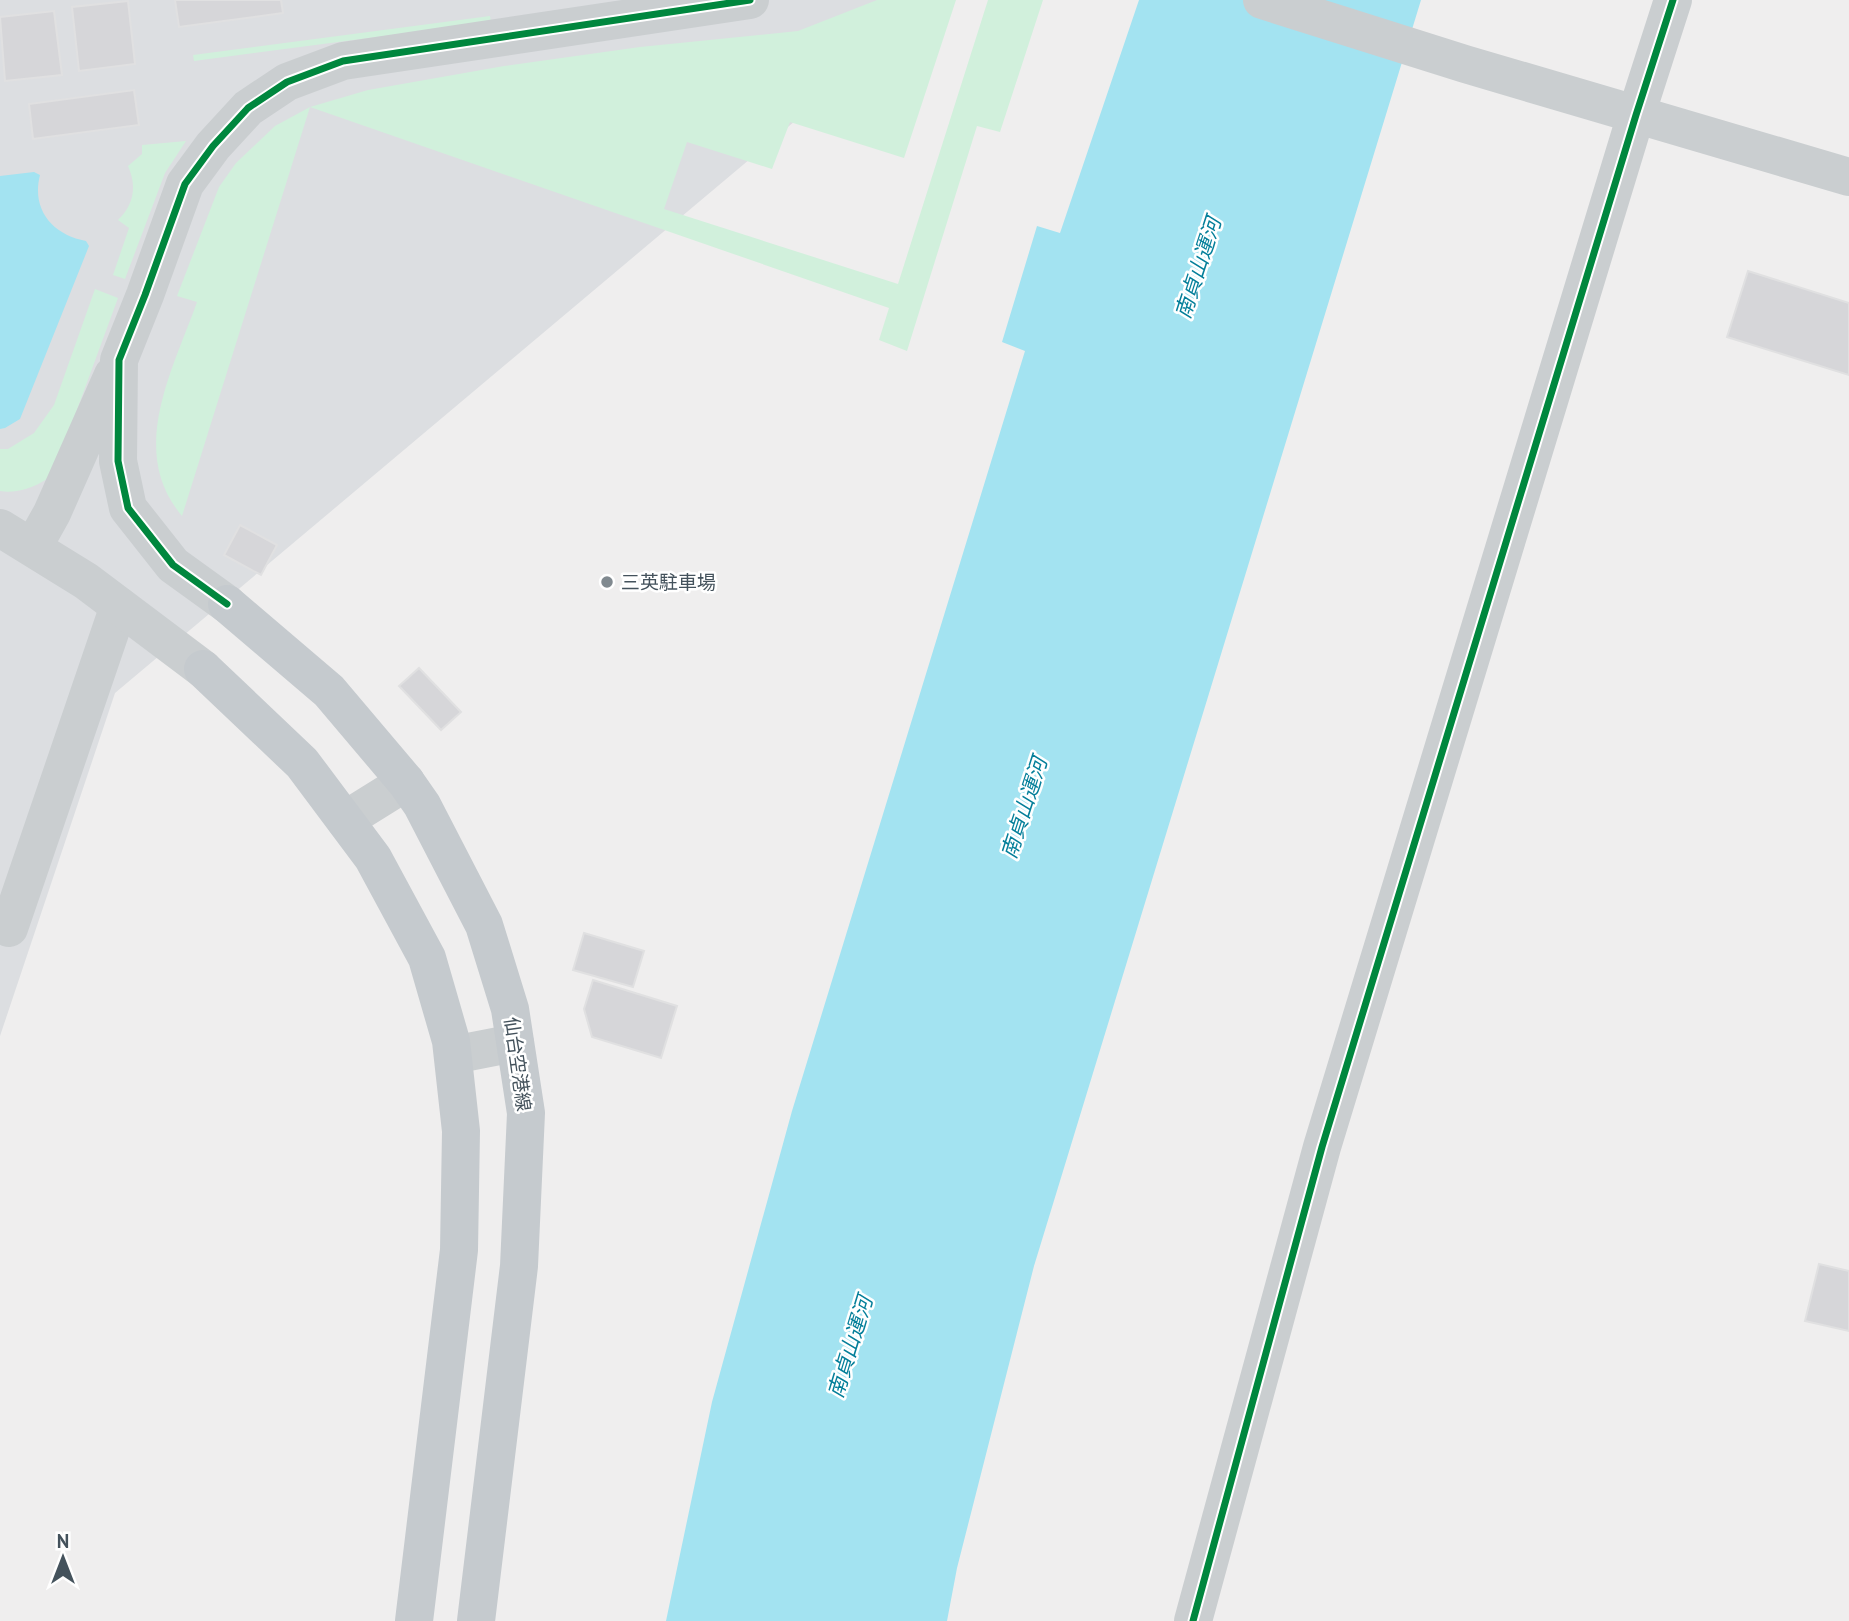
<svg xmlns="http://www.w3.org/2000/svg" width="1849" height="1621" font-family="'PT Sans','Noto Sans JP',sans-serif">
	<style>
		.airport { fill: #dcdee1 }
		.green { fill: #d1f0dc }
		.water { fill: #a3e3f1 }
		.building { fill: #d6d6d9; stroke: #e0e0e1; stroke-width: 2 }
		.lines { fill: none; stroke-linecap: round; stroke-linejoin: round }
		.minor { stroke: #caced0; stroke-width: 38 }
		.tertiary { stroke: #caced0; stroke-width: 38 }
		.primary { stroke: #c5cace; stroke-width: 38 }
		.cycleway-casing { stroke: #fff; stroke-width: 11 }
		.cycleway { stroke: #00873e; stroke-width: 7 }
		.poi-dot { fill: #80898f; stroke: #fff; stroke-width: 2.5 }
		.labels { text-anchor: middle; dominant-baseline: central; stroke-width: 5; stroke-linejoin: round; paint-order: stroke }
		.poi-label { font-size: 19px; fill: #44525c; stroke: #fff; text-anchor: start }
		.street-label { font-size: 19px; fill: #44525c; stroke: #fff }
		.water-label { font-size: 21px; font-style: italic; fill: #047f9a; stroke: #fff }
	</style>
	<rect width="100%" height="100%" fill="#efeeee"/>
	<!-- airport -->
	<path class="airport" d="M0,0H939L115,693L0,1036Z"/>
	<!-- green -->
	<path class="green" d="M877,0H956L904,158L790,122L772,169L687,142L664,209L898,284L988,0H1043L1000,132L977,126L907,351L879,340L889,308L310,107L182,516C127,451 173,370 197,302L177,296L219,187L236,163L275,126L310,107L368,90L504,66L640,47L798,31Z
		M490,16L491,22L194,61L193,55Z
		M186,141L165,173L125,279L113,275L129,228L118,220C134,205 137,186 128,166L142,154V145Z
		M95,289L118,298L53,475C37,486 21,494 0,491V449H8L34,433L54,405Z"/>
	<!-- water -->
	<path class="water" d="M1139,0H1421L1034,1266L957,1568L947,1621H666L712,1402L792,1111L1025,351L1002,342L1037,226L1060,233Z
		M34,172L40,175C31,210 53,235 86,241L89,246L20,419L5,428L0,429V176Z"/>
	<!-- building -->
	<path class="building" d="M175,0H281L283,13L179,27Z
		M128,1L135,64L79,71L72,7Z
		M54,11L62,75L5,81L0,17Z
		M134,90L139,125L33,139L29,104Z
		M1748,271L1849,303V375L1727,337Z
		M240,525L277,545L261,575L224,555Z
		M419,668L461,712L441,730L399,686Z
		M584,933L644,951L633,987L573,970Z
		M593,980L677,1006L661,1058L592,1037L584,1009Z
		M1819,1264L1849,1271V1331L1805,1321Z"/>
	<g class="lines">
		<!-- minor -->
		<path class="minor" d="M345,820L406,782
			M9,928L119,606
			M453,1055L515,1043"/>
		<!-- tertiary -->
		<path class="tertiary" d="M1262,0L1465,64L1849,177
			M0,528L86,581L203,669
			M33,547L52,513L113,375
			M227,604L173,565L128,508L118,461L119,360L145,295L185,184L213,146L248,108L287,82L343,61L750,0
			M1193,1621L1322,1147L1636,115L1673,0"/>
		<!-- primary -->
		<path class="primary" d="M227,604L329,691L406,782L422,805L484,925L510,1009L526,1113L519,1266L476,1621
			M203,669L302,763L373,858L427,958L451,1041L461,1131L459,1250L414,1621"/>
		<!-- cycleway casing -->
		<g class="cycleway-casing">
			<path id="cycleway" d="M227,604L173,565L128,508L118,461L119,360L145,295L185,184L213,146L248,108L287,82L343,61L750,0
				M1193,1621L1322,1147L1636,115L1673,0"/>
		</g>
		<!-- cycleway -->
		<use href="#cycleway" class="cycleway"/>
	</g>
	<!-- markers -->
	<circle class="poi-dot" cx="607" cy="582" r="7"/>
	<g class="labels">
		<!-- poi labels -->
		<g class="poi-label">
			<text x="621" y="582">三英駐車場</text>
		</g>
		<!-- street labels -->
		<g class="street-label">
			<text transform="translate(518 1064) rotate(82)">仙台空港線</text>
		</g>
		<!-- water labels -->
		<g class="water-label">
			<text transform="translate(1198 268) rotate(-72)">南貞山運河</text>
			<text transform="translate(1024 808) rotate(-72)">南貞山運河</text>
			<text transform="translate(850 1347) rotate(-73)">南貞山運河</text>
		</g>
	</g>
	<!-- north arrow -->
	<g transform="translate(63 1558)" stroke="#ffffff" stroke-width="5" paint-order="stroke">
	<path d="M0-5L12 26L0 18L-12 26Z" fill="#44525c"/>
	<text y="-10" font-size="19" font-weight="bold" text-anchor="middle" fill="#44525c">N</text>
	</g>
</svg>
